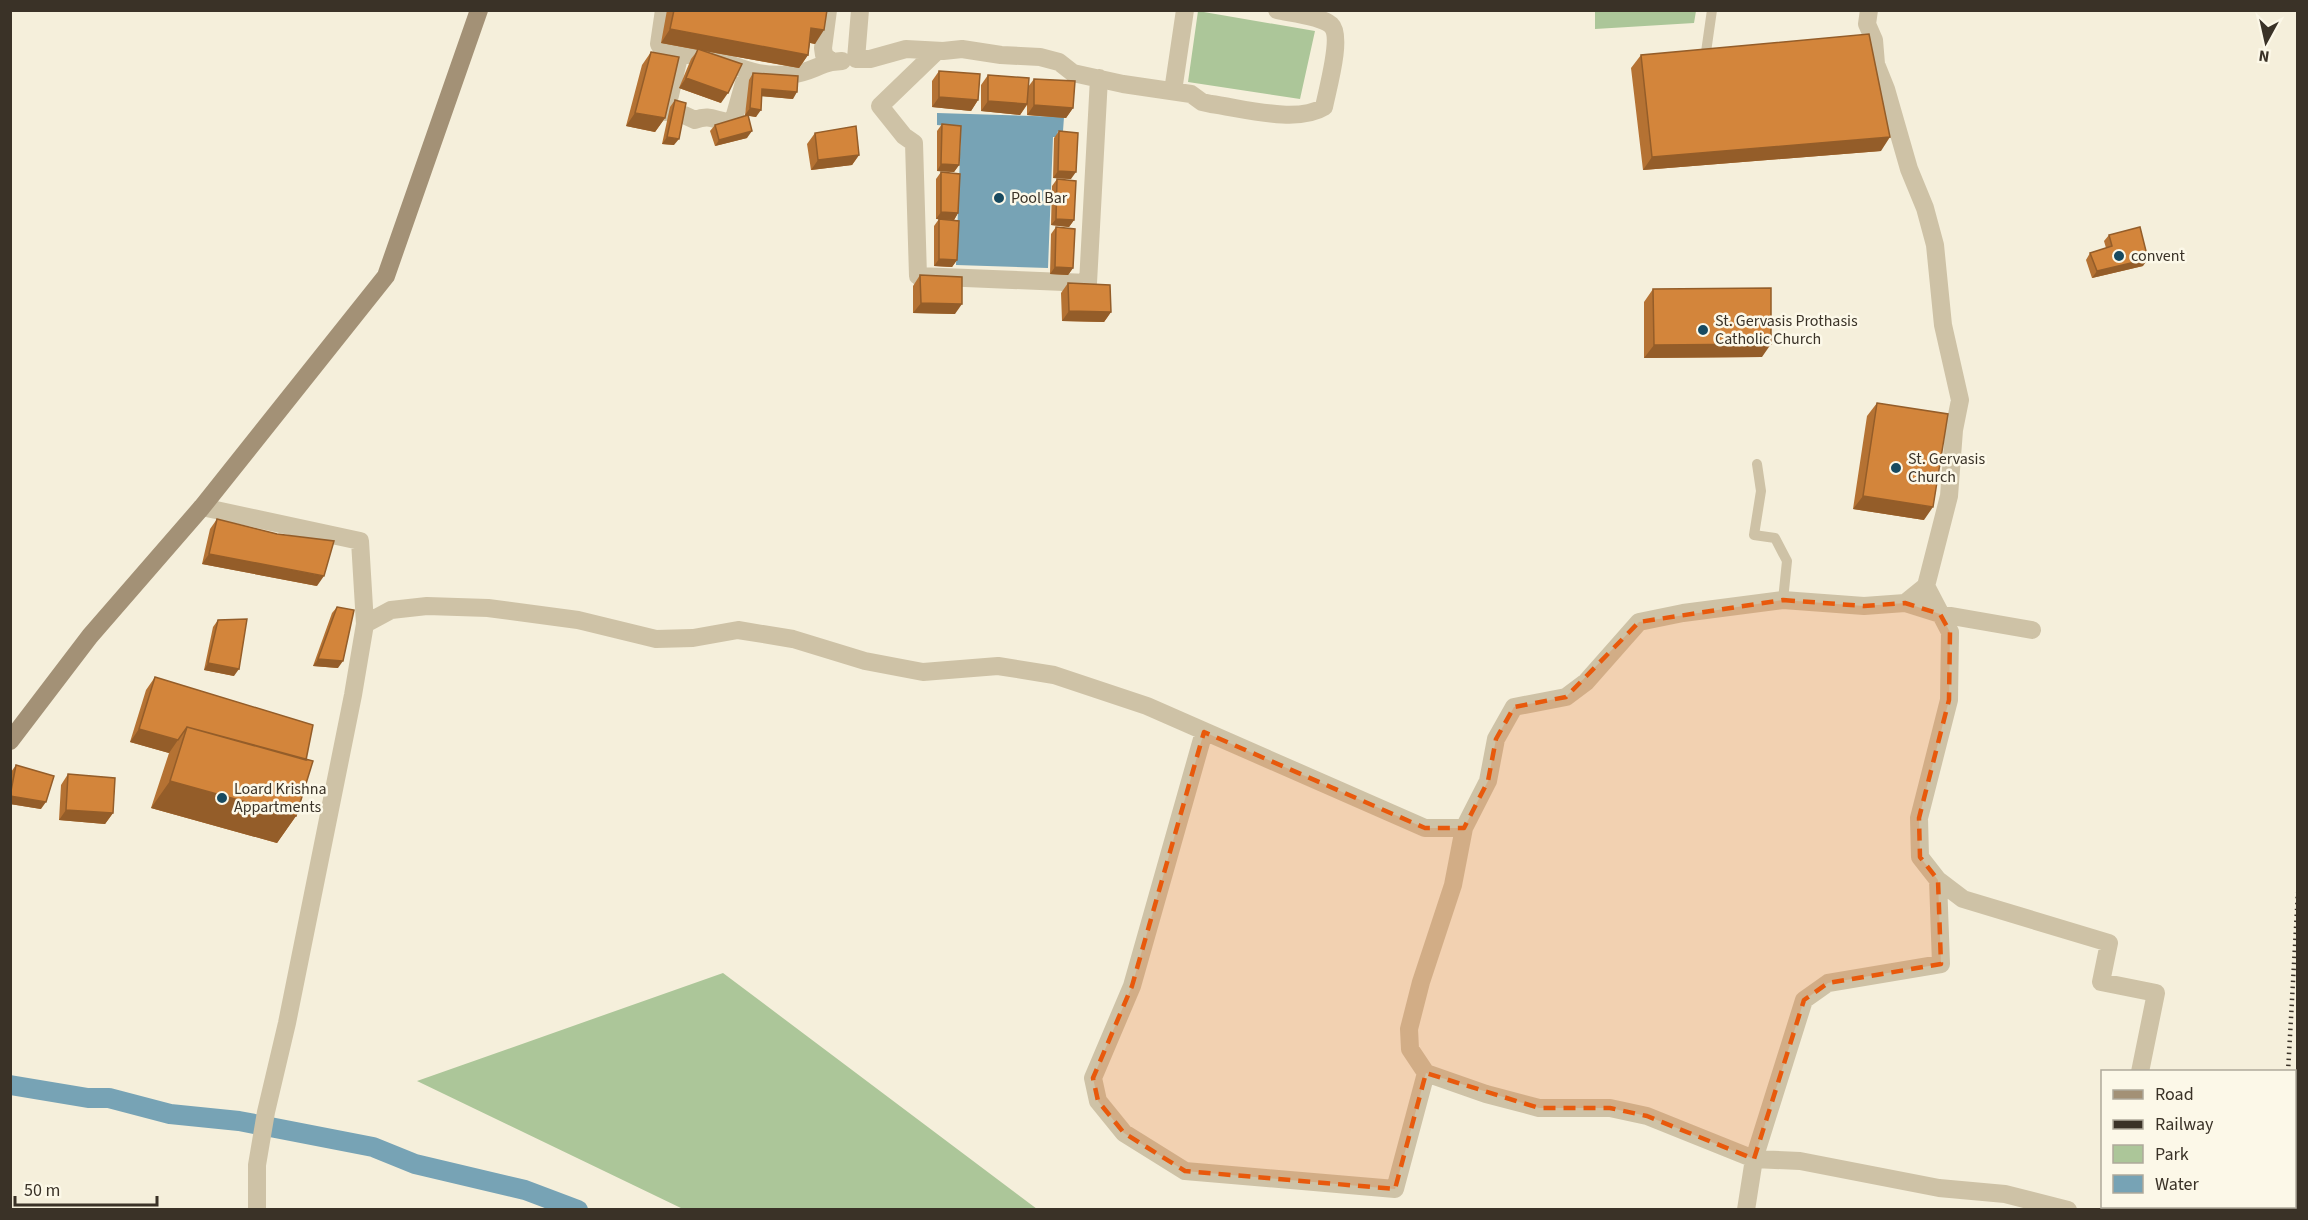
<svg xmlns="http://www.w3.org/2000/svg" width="2308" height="1220" font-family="'Source Sans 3',sans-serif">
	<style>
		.green { fill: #acc699 }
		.water { fill: #77a3b5 }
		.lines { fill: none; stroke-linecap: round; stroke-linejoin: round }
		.canal { stroke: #77a3b5; stroke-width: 20 }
		.lane { stroke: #cec2a6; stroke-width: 10 }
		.street { stroke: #cec2a6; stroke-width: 18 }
		.secondary { stroke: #a39176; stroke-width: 18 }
		.rail { stroke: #3a3227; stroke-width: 4.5; stroke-dasharray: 1.5 4.5; stroke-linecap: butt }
		.wall { fill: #b57233 }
		.shaded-wall { fill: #945d29 }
		.building { fill: #d3853b; stroke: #945d29; stroke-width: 1.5 }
		.marked { fill: #e8590c; fill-opacity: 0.2; stroke: #e8590c; stroke-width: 4.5; stroke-dasharray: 12 8; stroke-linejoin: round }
		.poi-dot { fill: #184a60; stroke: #fcf8e8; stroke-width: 2 }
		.labels { text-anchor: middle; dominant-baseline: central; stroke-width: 5; stroke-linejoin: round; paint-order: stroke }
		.poi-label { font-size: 16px; fill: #3a3227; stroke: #fcf8e8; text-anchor: start }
	</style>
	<rect width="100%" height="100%" fill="#f5efdb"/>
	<!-- green -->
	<path class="green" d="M1198,11L1315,31L1300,99L1188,82Z
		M1595,11V10L1696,11L1694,23L1595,29Z
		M723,973L1037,1209H683L417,1081Z"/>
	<!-- water -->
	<path class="water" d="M937,113L1064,117L1063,131H1058L1057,137H1053L1048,268L956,265L961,127L937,125Z"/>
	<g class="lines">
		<!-- canal -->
		<path class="canal" d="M10,1085L88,1098H109L170,1114L239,1121L373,1147L415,1164L525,1190L578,1210"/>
		<!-- lane -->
		<path class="lane" d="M1705,59L1712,10
			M1757,464L1761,491L1754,535L1775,538L1787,561L1783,600"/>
		<!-- street -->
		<path class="street" d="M664,10L659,44L662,49C683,55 705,56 726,63C751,72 765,77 793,74C808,73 818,65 832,62
			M828,10L823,48L824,55L832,62L842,61
			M860,10L856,59H870L906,49L943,51L962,49L1001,55L1040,57L1059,62L1073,73L1123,84L1191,94L1202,102L1211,104C1242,108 1297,124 1324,107C1327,91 1343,36 1331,25C1321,16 1290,13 1277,10
			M937,51L880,106L904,136L914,143L918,276L1088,283L1099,78
			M1173,91L1185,10
			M666,112L680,53
			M684,115L695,120C712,113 717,123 733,122L747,72
			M202,507L360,541L365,624L353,695L287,1023L266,1112L257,1165V1210
			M1926,586L1950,632L1949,700L1919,818L1920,857L1938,880L1963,899L2109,943L2101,982L2156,993L2140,1072
			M1905,603L1940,614L2032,630
			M365,624L391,610L427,606L488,608L578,620L656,639L693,638L738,630L793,639L865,661L923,672L998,666L1054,675L1147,706L1425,828H1464L1488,781L1496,739L1514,707L1566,697L1586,682L1639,622L1683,613L1783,600L1864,606L1905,603L1926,586L1949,496L1954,430L1960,400L1943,325L1935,245L1925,208L1909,169L1886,89L1876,64L1874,40L1867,24L1869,10
			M1204,732L1132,986L1093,1078L1098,1101L1124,1133L1185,1171L1395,1189L1426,1073
			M1464,828L1453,885L1421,982L1409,1029L1410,1049L1426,1073L1486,1094L1539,1108H1610L1647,1116L1754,1159L1746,1210
			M1938,880L1941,964L1828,983L1804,1000L1754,1159L1800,1161L1939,1188L2005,1194L2068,1210
			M2127,1210V1206"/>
		<!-- secondary -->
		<path class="secondary" d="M10,741L90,636L202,507L386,276L479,10"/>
		<!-- rail -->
		<path class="rail" d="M2288,1072L2298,892
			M2294,1187L2298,1135
			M2280,1210V1206
			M2293,1210V1206"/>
	</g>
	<!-- wall -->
	<path class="wall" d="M667,10H827L815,44L810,43L808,55L799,68L704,51L721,103L679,88L691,59L698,50L661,43Z
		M651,52L665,118L655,132L626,126L642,65Z
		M1641,55L1881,151L1643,170L1631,68Z
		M939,71L978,100L971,111L932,107V81Z
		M753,73L793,99L762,96L756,117L749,116L747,138L715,146L710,131L715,125L747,116L745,115L749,80Z
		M988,75L1028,87L1034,79L1073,108L1066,118L1027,115V105L1020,115L981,111V85Z
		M675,100L674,145L662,144L670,107Z
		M942,124L959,165L954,172L937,171V131Z
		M1059,131L1071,179L1053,178L1054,138Z
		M815,133L859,155L852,165L811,170L807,144Z
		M941,172L958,213L954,220L936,219V179Z
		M1057,179L1074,220L1069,227L1051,225L1052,186Z
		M939,219L957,260L952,267L934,266V226Z
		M1056,227L1073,268L1068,275L1050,274L1051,234Z
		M2109,235L2143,266L2092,278L2086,260L2090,253L2106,248L2104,241Z
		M920,275L955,314L913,313V286Z
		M1068,283L1111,312L1104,322L1062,321L1061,293Z
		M1653,289L1762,357L1644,358V302Z
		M1877,403L1924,520L1853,509L1867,416Z
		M217,519L317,586L202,564L210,529Z
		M337,607L338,668L313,666L332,613Z
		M218,620L234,676L204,670L213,627Z
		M155,677L306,760L296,816L277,843L151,808L169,753L130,742L146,690Z
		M16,765L41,809L10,804V776L11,772Z
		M68,774L113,813L105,824L59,820L61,785Z"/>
	<!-- shaded-wall -->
	<path class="shaded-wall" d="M811,28L824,30L815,44L802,41Z
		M670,29L808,55L799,68L661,43Z
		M686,78L728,93L721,103L679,88Z
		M762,89L797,92L793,99L758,96Z
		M939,97L978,100L971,111L932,107Z
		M988,101L1027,104L1020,115L981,111Z
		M1034,105L1073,108L1066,118L1027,115Z
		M750,108L761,110L756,117L745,115Z
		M635,113L665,118L655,132L626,126Z
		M752,131L747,138L715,146L719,140Z
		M667,137L679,139L674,145L662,144Z
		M1890,137L1881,151L1643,170L1652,157Z
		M859,155L852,165L811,170L818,160Z
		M941,164L959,165L954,172L937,171Z
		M1058,171L1076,172L1071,179L1053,178Z
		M941,212L958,213L954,220L936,219Z
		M1056,219L1074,220L1069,227L1051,225Z
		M939,259L957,260L952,267L934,266Z
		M2148,259L2143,266L2092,278L2097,271Z
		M1055,267L1073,268L1068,275L1050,274Z
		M921,303L962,304L955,314L913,313Z
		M1069,311L1111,312L1104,322L1062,321Z
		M1771,344L1762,357L1644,358L1654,345Z
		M1863,496L1933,507L1924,520L1853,509Z
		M209,554L324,576L317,586L202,564Z
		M318,659L343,661L338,668L313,666Z
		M208,663L239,669L234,676L204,670Z
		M139,729L178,740L169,753L130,742Z
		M170,781L296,816L277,843L151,808Z
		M10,796L46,802L41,809L10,804Z
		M66,810L113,813L105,824L59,820Z"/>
	<!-- building -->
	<path class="building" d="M674,10H827L824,30L811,28L808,55L670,29Z
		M1869,34L1890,137L1652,157L1641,55Z
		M698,49L742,64L728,93L686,78Z
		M651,52L679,57L665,118L635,113Z
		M939,71L980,74L978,100L939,97Z
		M753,73L798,76L797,92L762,89L761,110L750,108Z
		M988,75L1029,78L1027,104L988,101Z
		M1034,79L1075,81L1073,108L1034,105Z
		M675,100L686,103L679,139L667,137Z
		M748,115L752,131L719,140L715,125Z
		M942,124L961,126L959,165L941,164Z
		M856,126L859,155L818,160L815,133Z
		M1059,131L1078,133L1076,172L1058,171Z
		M941,172L960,174L958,213L941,212Z
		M1057,179L1076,181L1074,220L1056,219Z
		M939,219L959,221L957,260L939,259Z
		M1056,227L1075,229L1073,268L1055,267Z
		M2140,227L2148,259L2097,271L2090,253L2112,246L2109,235Z
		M920,275L962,277V304L921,303Z
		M1068,283L1110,285L1111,312L1069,311Z
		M1771,288V344L1654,345L1653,289Z
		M1877,403L1948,414L1933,507L1863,496Z
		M217,519L277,534L334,541L324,576L209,554Z
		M337,607L354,610L343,661L318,659Z
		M247,619L239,669L208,663L218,620Z
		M155,677L313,725L306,760L187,727L178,740L139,729Z
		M187,727L313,761L296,816L170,781Z
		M16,765L54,776L46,802L10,796Z
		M68,774L115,778L113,813L66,810Z"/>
	<!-- marked area -->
	<path class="marked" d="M1783,600L1864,606L1905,603L1940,614L1950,632L1949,700L1919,818L1920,857L1938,880L1941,964L1828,983L1804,1000L1754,1159L1647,1116L1610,1108H1539L1426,1073L1395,1189L1185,1171L1124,1133L1098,1101L1093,1078L1132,986L1204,732L1425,828H1464L1488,781L1496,739L1514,707L1566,697L1639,622Z"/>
	<!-- markers -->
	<g class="poi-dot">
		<circle cx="999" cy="198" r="6"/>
		<circle cx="2119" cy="256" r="6"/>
		<circle cx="1703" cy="330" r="6"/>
		<circle cx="1896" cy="468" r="6"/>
		<circle cx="222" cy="798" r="6"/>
	</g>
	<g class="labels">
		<!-- poi labels -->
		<g class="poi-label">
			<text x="1011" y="198">Pool Bar</text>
			<text x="2131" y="256">convent</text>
			<text x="1715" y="321">St. Gervasis Prothasis<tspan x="1715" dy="18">Catholic Church</tspan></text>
			<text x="1908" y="459">St. Gervasis<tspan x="1908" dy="18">Church</tspan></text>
			<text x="234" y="789">Loard Krishna<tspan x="234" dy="18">Appartments</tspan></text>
		</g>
	</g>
	<!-- border -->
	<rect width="2308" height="1220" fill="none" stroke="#3a3227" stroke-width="24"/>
	<!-- legend -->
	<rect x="2101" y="1070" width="195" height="138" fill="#fcf8e8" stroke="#aea99b" stroke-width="1.5"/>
	<rect x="2113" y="1090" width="30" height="9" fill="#a39176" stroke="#aea99b" stroke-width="1.5"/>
	<text x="2155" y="1100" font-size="18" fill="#3a3227">Road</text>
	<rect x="2113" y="1120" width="30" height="9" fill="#3a3227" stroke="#aea99b" stroke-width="1.5"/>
	<text x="2155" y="1130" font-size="18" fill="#3a3227">Railway</text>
	<rect x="2113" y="1145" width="30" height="18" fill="#acc699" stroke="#aea99b" stroke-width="1.5"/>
	<text x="2155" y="1160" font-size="18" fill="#3a3227">Park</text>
	<rect x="2113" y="1175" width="30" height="18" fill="#77a3b5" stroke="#aea99b" stroke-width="1.5"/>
	<text x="2155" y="1190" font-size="18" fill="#3a3227">Water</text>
	<!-- north arrow -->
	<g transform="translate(2266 42) rotate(188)" stroke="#fcf8e8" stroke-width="4.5" paint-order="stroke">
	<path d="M0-4.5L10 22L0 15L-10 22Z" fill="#3a3227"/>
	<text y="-9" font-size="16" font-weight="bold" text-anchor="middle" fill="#3a3227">N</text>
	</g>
	<!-- scale -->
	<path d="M15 1196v9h142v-9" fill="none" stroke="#3a3227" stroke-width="3"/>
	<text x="24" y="1196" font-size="18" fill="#3a3227" stroke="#fcf8e8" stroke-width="4.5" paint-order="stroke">50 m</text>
</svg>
